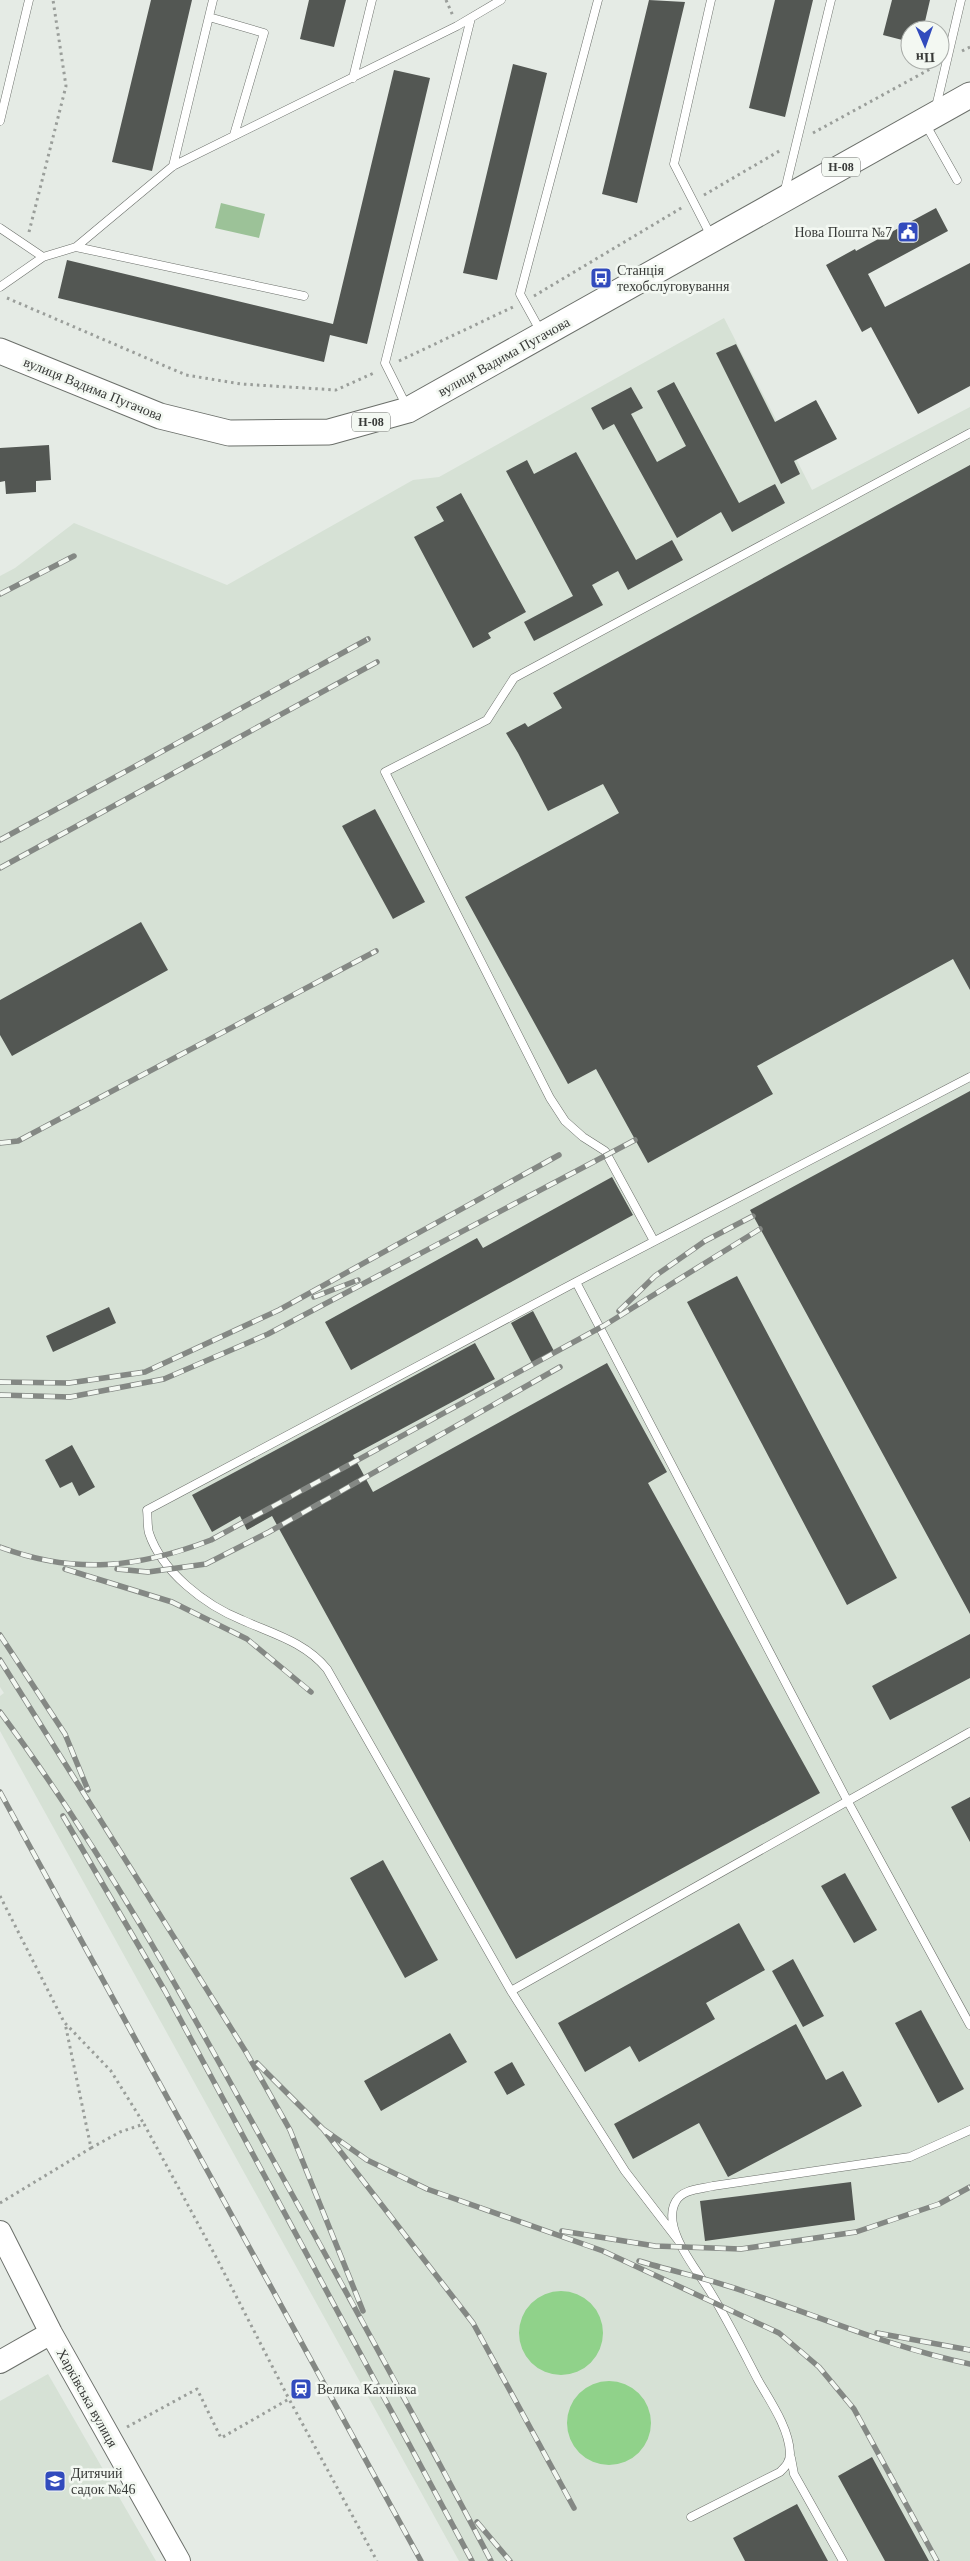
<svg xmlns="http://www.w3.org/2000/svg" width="970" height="2561" font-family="'Times New Roman',serif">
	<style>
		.built { fill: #d6e1d5 }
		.green { fill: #9cc298 }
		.water { fill: #90d28a }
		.building { fill: #535753 }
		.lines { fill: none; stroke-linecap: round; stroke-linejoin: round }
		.lane-casing { stroke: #6b6f6a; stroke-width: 9 }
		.secondary-casing { stroke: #6b6f6a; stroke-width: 24 }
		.primary-casing { stroke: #6b6f6a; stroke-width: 27 }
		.path { stroke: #9a9e9a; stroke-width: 3; stroke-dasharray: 2.5 4; stroke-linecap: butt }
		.lane { stroke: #fff; stroke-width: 8 }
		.secondary { stroke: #fff; stroke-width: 22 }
		.primary { stroke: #fff; stroke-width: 25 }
		.rail-casing { stroke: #848884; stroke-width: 5.5 }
		.rail { stroke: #f3f8f2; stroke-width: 4; stroke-dasharray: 11; stroke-linecap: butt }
		.labels { text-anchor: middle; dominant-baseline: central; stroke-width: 5; stroke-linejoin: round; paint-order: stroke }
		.shield { fill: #f3f8f2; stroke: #707370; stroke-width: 1 }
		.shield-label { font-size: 12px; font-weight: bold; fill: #383a38 }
		.poi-label { font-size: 14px; fill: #383a38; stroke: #f3f8f2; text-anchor: start }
		.street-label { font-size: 14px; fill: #383a38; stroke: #f3f8f2 }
	</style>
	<rect width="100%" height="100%" fill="#e5ebe5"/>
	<!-- built -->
	<path class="built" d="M724,318L812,490L970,407V2561H459L0,1731V1696L4,1693L0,1687V576L15,568L74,523L227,585L413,480L439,477Z
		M48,2374L156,2561H0V2401Z"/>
	<!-- green -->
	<path class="green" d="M221,203L265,214L259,238L215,228Z"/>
	<!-- water -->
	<path class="water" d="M519 2333a42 42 0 1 1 84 0a42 42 0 1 1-84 0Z
		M567 2423a42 42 0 1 1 84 0a42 42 0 1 1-84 0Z"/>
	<!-- building -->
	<path class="building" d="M151,0H192L152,171L112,162Z
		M309,0H346L334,47L300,39Z
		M649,0L685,2L637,203L602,194Z
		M775,0H813L785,117L749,108Z
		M892,0H930L923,30H910V42L883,35Z
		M513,64L547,73L497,280L463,273Z
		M394,70L430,78L367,344L330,335L324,362L58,298L67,260L333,324Z
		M936,208L948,231L868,274L885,307L970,263V386L918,414L871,327L862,332L826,265L855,249L856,251Z
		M736,344L775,422L816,400L837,439L794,461L800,474L781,484L716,353Z
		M674,382L739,503L775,484L785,503L732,532L721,512L677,538L614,424L603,430L591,408L631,387L643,408L631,414L657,462L686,446L657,391Z
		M49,445L51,480L36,481V492L6,494L5,481L0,482V448Z
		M576,452L636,560L672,540L683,560L628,590L618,571L592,585L603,605L534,641L524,622L573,596L506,471L527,460L534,474Z
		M970,465V990L953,959L757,1066L773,1094L648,1163L596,1069L568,1084L465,897L619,813L603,784L548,811L518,753L506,733L525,723L528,727L562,708L553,693Z
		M461,493L526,612L488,633L491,638L473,648L414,537L444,521L436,507Z
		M375,809L425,902L393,919L342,826Z
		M141,922L168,970L12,1056L0,1035V1000Z
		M970,1091V1614L750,1210Z
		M612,1177L633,1215L351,1370L325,1322L477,1238L483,1248Z
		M737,1276L897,1578L847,1605L687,1302Z
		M109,1307L116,1323L53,1352L46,1336Z
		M533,1311L555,1353L533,1365L511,1323Z
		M475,1343L495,1379L353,1455L373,1492L607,1363L667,1472L648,1483L820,1793L516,1959L272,1516L247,1530L240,1516L212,1532L192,1495Z
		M72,1445L95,1487L79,1496L72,1482L60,1488L45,1460Z
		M970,1634V1678L890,1720L872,1686Z
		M970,1797V1842L951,1807Z
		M383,1860L438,1960L405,1978L350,1878Z
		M845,1873L877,1930L854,1943L821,1886Z
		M739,1923L765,1970L706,2003L715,2019L639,2062L630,2046L585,2072L558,2023Z
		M793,1959L824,2016L803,2027L772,1971Z
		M921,2010L964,2089L938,2103L895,2023Z
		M796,2024L826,2080L843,2071L862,2106L728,2177L699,2123L633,2159L614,2124Z
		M450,2033L467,2062L381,2111L364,2081Z
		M512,2062L525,2085L507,2095L494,2072Z
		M851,2182L855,2220L705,2241L700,2201Z
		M872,2457L929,2561H885L838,2476Z
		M797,2504L828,2561H745L733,2538Z"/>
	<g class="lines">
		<!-- lane casing -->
		<g class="lane-casing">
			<path id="lane" d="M209,17L264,33L234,135
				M353,78L372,0
				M936,107L961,0
				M0,121L29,0
				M926,125L957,180
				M173,166L213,0
				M784,194L831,0
				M0,228L43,257
				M711,236L674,164L711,0
				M76,247L304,296
				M0,287L43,257L76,247L173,166L457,26L501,0
				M541,332L520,294L598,0
				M407,407L385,363L471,18
				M654,1241L605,1151L583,1137L565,1121L550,1098L385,772L487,720L514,678L970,433
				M576,1282L847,1800L970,2025
				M511,1991L970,1732
				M678,2240L625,2171L511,1991L327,1669C305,1642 273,1634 242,1620C205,1605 162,1572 149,1533C147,1526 148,1517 147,1510L576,1282L970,1077
				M791,2458L794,2474L843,2561
				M691,2517L780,2472C786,2466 790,2462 790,2453C789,2428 770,2401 758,2380C743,2351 728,2321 711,2293C698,2271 660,2228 676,2201C683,2189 701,2189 713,2186L910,2157L970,2130"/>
		</g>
		<!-- secondary casing -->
		<g class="secondary-casing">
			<path id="secondary" d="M0,2232L51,2333L179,2561
				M0,2362L51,2333"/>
		</g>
		<!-- primary casing -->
		<g class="primary-casing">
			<path id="primary" d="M0,351L160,416L229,433L329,432L408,410L970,95"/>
		</g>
		<!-- path -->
		<path class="path" d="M446,0L453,16
			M962,51L970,47
			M813,133L932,68
			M704,195L781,150
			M29,232L66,86L53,0
			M534,296L683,207
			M7,298L186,375L241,384L336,390L376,372
			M399,361L513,307
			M0,1896L64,2022L111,2071L144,2124
			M91,2148L120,2132L144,2124L216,2257L289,2399
			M0,2203L91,2148L65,2023
			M127,2427L197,2389L221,2438L289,2399L377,2561"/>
		<!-- lane -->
		<use href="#lane" class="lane"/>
		<!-- secondary -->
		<use href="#secondary" class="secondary"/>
		<!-- primary -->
		<use href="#primary" class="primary"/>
		<!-- rail casing -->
		<g class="rail-casing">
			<path id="rail" d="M0,594L74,556
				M0,840L368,639
				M0,868L377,662
				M0,1143L18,1141L376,951
				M314,1297L358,1280
				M619,1311L655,1276L705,1241L753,1216
				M0,1382L69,1383L145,1372L279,1310L559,1155
				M0,1395L70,1397L164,1379L268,1334L635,1140
				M0,1547C75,1575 138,1568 211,1540L605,1325L760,1229
				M65,1569L172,1602L247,1639L311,1692
				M117,1569L148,1572L206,1564L269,1532L560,1367
				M0,1635L65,1734L88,1790
				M0,1660L246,2052L290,2130L363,2311
				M0,1712C102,1849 185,2000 267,2149C343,2286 419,2423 491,2561
				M0,1792L421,2561
				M63,1816L165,1991L472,2561
				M257,2063L323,2129L473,2323L574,2508
				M323,2129L367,2160L427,2189L603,2251L779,2333L819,2367L854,2409L937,2561
				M562,2231L655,2246L741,2249L856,2232L939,2204L970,2187
				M639,2261C675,2272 713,2280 749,2293C823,2318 893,2348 970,2364
				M877,2333L970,2350
				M477,2522L510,2561"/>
		</g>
		<!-- rail -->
		<use href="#rail" class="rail"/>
	</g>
	<!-- icons -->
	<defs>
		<g id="civic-square" transform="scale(1.125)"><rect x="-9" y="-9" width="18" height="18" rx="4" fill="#324bbd" stroke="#f3f8f2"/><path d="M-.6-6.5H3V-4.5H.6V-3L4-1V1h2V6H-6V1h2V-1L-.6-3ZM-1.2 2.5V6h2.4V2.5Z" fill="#fff"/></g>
		<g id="bus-square" transform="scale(1.125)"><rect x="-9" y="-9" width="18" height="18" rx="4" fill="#324bbd" stroke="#f3f8f2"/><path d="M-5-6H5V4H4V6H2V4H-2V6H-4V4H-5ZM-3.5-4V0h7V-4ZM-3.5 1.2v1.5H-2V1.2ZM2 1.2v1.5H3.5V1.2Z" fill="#fff"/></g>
		<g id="station-square" transform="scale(1.125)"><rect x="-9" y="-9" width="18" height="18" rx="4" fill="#324bbd" stroke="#f3f8f2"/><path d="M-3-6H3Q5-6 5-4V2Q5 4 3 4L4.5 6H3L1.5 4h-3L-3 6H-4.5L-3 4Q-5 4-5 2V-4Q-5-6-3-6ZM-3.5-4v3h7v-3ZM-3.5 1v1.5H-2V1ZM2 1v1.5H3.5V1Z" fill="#fff"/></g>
		<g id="school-square" transform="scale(1.125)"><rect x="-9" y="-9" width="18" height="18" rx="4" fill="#324bbd" stroke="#f3f8f2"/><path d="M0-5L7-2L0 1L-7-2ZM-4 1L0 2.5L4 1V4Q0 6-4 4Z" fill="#fff"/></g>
	</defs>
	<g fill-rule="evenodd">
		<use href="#civic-square" x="908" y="232"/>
		<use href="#bus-square" x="601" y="278"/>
		<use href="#station-square" x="301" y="2389"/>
		<use href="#school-square" x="55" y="2481"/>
	</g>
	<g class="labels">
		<!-- shield labels -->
		<g class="shield">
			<rect x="822" y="157.5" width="38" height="19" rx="4"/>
			<rect x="352" y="412.5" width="38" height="19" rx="4"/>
		</g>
		<g class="shield-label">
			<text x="841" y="167">Н-08</text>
			<text x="371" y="422">Н-08</text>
		</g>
		<!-- poi labels -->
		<g class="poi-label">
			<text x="892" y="232" text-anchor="end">Нова Пошта №7</text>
			<text x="617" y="270">Станція<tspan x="617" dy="16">техобслуговування</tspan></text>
			<text x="317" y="2389">Велика Кахнівка</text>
			<text x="71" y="2473">Дитячий<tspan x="71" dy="16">садок №46</tspan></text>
		</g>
		<!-- street labels -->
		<g class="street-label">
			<text transform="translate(504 357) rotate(-29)">вулиця Вадима Пугачова</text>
			<text transform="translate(93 389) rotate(22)">вулиця Вадима Пугачова</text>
			<text transform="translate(87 2398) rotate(61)">Харківська вулиця</text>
		</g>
	</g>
	<!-- north arrow -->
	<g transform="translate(925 45) rotate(178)"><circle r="24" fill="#f3f8f2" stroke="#a8aca8"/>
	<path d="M0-4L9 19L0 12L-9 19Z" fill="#324bbd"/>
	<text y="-8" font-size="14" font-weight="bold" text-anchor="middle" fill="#383a38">Пн</text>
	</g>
</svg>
